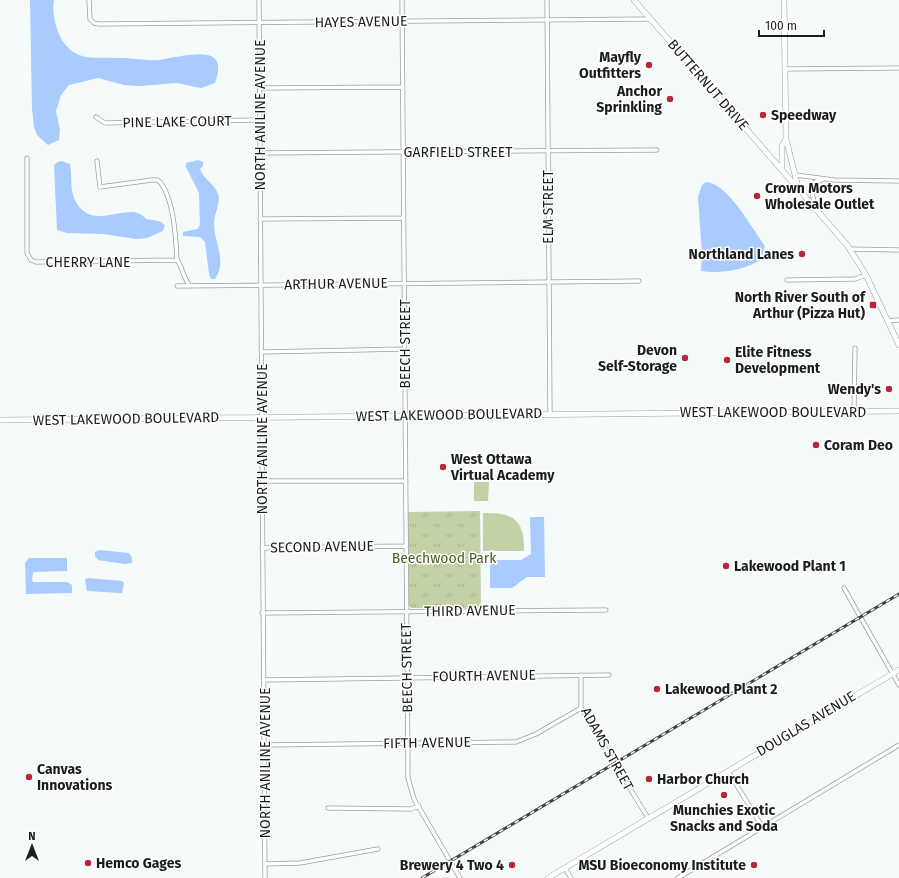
<svg xmlns="http://www.w3.org/2000/svg" width="899" height="878" font-family="'Fira Sans',sans-serif">
	<style>
		.grass { fill: url(#grass-tufts) }
		.garden { fill: #c3d2a4 }
		.water { fill: #a9cbff }
		.lines { fill: none; stroke-linecap: round; stroke-linejoin: round }
		.street-casing { stroke: #9aa0a0; stroke-width: 5 }
		.secondary-casing { stroke: #9aa0a0; stroke-width: 6 }
		.street { stroke: #fff; stroke-width: 3.5 }
		.secondary { stroke: #fff; stroke-width: 5 }
		.rail-casing { stroke: #414444; stroke-width: 3 }
		.rail { stroke: #fff; stroke-width: 1.5; stroke-dasharray: 4.5; stroke-linecap: butt }
		.poi-dot { fill: #b82738; stroke: #fff; stroke-width: 1.5 }
		.labels { text-anchor: middle; dominant-baseline: central; stroke-width: 3; stroke-linejoin: round; paint-order: stroke }
		.street-label { font-size: 14px; fill: #1b1d1d; stroke: #fff }
		.poi-label { font-size: 14px; font-weight: bold; fill: #1b1d1d; stroke: #fff; text-anchor: start }
		.park-label { font-size: 14px; fill: #4b5c1d; stroke: #fff }
	</style>
	<defs>
		<pattern id="grass-tufts" width="24" height="20" patternUnits="userSpaceOnUse"><rect width="24" height="20" fill="#c3d2a4"/><path d="M3 7l-1-3M5 7V3M7 7l1-3M15 17l-1-3M17 17v-4M19 17l1-3" fill="none" stroke="#a7b48d"/></pattern>
	</defs>
	<rect width="100%" height="100%" fill="#f4fbfa"/>
	<!-- grass -->
	<path class="grass" d="M480,511L481,608H411L409,605L408,512Z"/>
	<!-- garden -->
	<path class="garden" d="M474,482H489L488,501H474Z
		M483,513C513,512 525,520 524,551H483Z"/>
	<!-- water -->
	<path class="water" d="M30,0H54C51,20 60,50 82,56C93,59 107,57 119,58C132,58 146,61 159,60C171,58 203,50 213,57C221,63 218,74 215,83L201,88L177,83L141,86L124,85L98,78L69,85L61,95L56,111L60,130L59,140L48,145L37,135L34,127L32,109Z
		M198,160L203,162V166L200,169C203,179 215,184 218,194C221,202 215,213 214,221C213,241 228,261 215,279H211L209,274L205,242L200,237L183,236V232L197,229L200,225L199,193L186,167V163Z
		M61,161L70,164C72,175 70,187 74,198C91,237 129,197 146,219L159,221L165,225L163,231L147,238L137,239L103,234L67,233L57,230L54,166L56,163Z
		M706,182C728,183 753,230 765,246L761,260C743,270 721,274 701,271L702,254L698,197L702,185Z
		M530,517H544L545,577H527L512,588H490V560H521L531,554Z
		M99,550L129,553L132,558V563L125,564L98,560L95,556V552Z
		M29,558H67V571L33,572L32,581L34,582H67L72,585V593L26,594L25,563Z
		M88,578L122,581L124,583L122,593H120L87,591L85,579Z"/>
	<g class="lines">
		<!-- street casing -->
		<g class="street-casing">
			<path id="street" d="M89,0L90,19L94,23L99,24L650,19
				M259,0L265,878
				M402,0L408,778L414,799L460,878
				M547,0L550,414
				M785,69L899,68
				M260,88L403,87
				M96,117L105,123L259,120
				M259,153L657,150
				M27,158V253L31,260L36,262L177,260
				M97,161L100,187L152,180H158C174,195 176,240 177,260C183,268 183,278 190,286
				M796,175L834,180L899,181
				M815,207L811,187L815,182L822,180
				M260,219L404,218
				M850,249L899,250
				M787,280L855,279L866,275
				M177,286L639,281
				M887,321L899,320
				M262,352L405,349
				M854,411L855,348
				M262,481H406
				M262,548L406,546
				M844,588L899,685
				M262,613L606,610
				M581,675V708L648,818
				M264,680L609,675
				M264,745L516,742L536,734L581,708
				M728,771L763,828
				M328,808L411,809L419,806
				M265,864L300,863L378,849
				M565,868L571,878
				M678,878L899,745"/>
		</g>
		<!-- secondary casing -->
		<g class="secondary-casing">
			<path id="secondary" d="M634,0L847,245L866,275L899,345
				M784,0L786,139L798,187
				M782,170V146L786,139
				M0,420L899,411
				M548,878L899,670"/>
		</g>
		<!-- street -->
		<use href="#street" class="street"/>
		<!-- secondary -->
		<use href="#secondary" class="secondary"/>
		<!-- rail casing -->
		<g class="rail-casing">
			<path id="rail" d="M422,878L899,594"/>
		</g>
		<!-- rail -->
		<use href="#rail" class="rail"/>
	</g>
	<!-- markers -->
	<g class="poi-dot">
		<circle cx="649" cy="65" r="4"/>
		<circle cx="670" cy="99" r="4"/>
		<circle cx="763" cy="115" r="4"/>
		<circle cx="757" cy="196" r="4"/>
		<circle cx="802" cy="254" r="4"/>
		<rect x="869" y="301" width="8" height="8" rx="2"/>
		<circle cx="685" cy="358" r="4"/>
		<circle cx="727" cy="360" r="4"/>
		<circle cx="889" cy="389" r="4"/>
		<circle cx="816" cy="445" r="4"/>
		<circle cx="443" cy="467" r="4"/>
		<circle cx="726" cy="566" r="4"/>
		<circle cx="657" cy="689" r="4"/>
		<circle cx="29" cy="777" r="4"/>
		<circle cx="649" cy="779" r="4"/>
		<circle cx="724" cy="795" r="4"/>
		<circle cx="88" cy="863" r="4"/>
		<circle cx="512" cy="865" r="4"/>
		<circle cx="754" cy="865" r="4"/>
	</g>
	<g class="labels">
		<!-- street labels -->
		<g class="street-label">
			<text transform="translate(361 22) rotate(-1)">HAYES AVENUE</text>
			<text transform="translate(708 85) rotate(49)">BUTTERNUT DRIVE</text>
			<text transform="translate(260 115) rotate(-90)">NORTH ANILINE AVENUE</text>
			<text transform="translate(177 122) rotate(-1)">PINE LAKE COURT</text>
			<text x="458" y="152">GARFIELD STREET</text>
			<text transform="translate(548 207) rotate(-90)">ELM STREET</text>
			<text x="88" y="262">CHERRY LANE</text>
			<text transform="translate(336 284) rotate(-1)">ARTHUR AVENUE</text>
			<text transform="translate(405 344) rotate(-90)">BEECH STREET</text>
			<text x="773" y="412">WEST LAKEWOOD BOULEVARD</text>
			<text transform="translate(449 415) rotate(-1)">WEST LAKEWOOD BOULEVARD</text>
			<text transform="translate(126 419) rotate(-1)">WEST LAKEWOOD BOULEVARD</text>
			<text transform="translate(262 439) rotate(-90)">NORTH ANILINE AVENUE</text>
			<text transform="translate(322 547) rotate(-1)">SECOND AVENUE</text>
			<text transform="translate(470 611) rotate(-1)">THIRD AVENUE</text>
			<text transform="translate(407 668) rotate(-91)">BEECH STREET</text>
			<text transform="translate(484 676) rotate(-1)">FOURTH AVENUE</text>
			<text transform="translate(806 724) rotate(-31)">DOUGLAS AVENUE</text>
			<text transform="translate(427 743) rotate(-1)">FIFTH AVENUE</text>
			<text transform="translate(607 749) rotate(61)">ADAMS STREET</text>
			<text transform="translate(265 763) rotate(-90)">NORTH ANILINE AVENUE</text>
		</g>
		<!-- poi labels -->
		<g class="poi-label">
			<text x="641" y="57" text-anchor="end">Mayfly<tspan x="641" dy="16">Outfitters</tspan></text>
			<text x="662" y="91" text-anchor="end">Anchor<tspan x="662" dy="16">Sprinkling</tspan></text>
			<text x="771" y="115">Speedway</text>
			<text x="765" y="188">Crown Motors<tspan x="765" dy="16">Wholesale Outlet</tspan></text>
			<text x="794" y="254" text-anchor="end">Northland Lanes</text>
			<text x="865" y="297" text-anchor="end">North River South of<tspan x="865" dy="16">Arthur (Pizza Hut)</tspan></text>
			<text x="677" y="350" text-anchor="end">Devon<tspan x="677" dy="16">Self-Storage</tspan></text>
			<text x="735" y="352">Elite Fitness<tspan x="735" dy="16">Development</tspan></text>
			<text x="881" y="389" text-anchor="end">Wendy's</text>
			<text x="824" y="445">Coram Deo</text>
			<text x="451" y="459">West Ottawa<tspan x="451" dy="16">Virtual Academy</tspan></text>
			<text x="734" y="566">Lakewood Plant 1</text>
			<text x="665" y="689">Lakewood Plant 2</text>
			<text x="37" y="769">Canvas<tspan x="37" dy="16">Innovations</tspan></text>
			<text x="657" y="779">Harbor Church</text>
			<text x="724" y="810" text-anchor="middle">Munchies Exotic<tspan x="724" dy="16">Snacks and Soda</tspan></text>
			<text x="96" y="863">Hemco Gages</text>
			<text x="504" y="865" text-anchor="end">Brewery 4 Two 4</text>
			<text x="746" y="865" text-anchor="end">MSU Bioeconomy Institute</text>
		</g>
		<!-- park labels -->
		<g class="park-label">
			<text x="444" y="558">Beechwood Park</text>
		</g>
	</g>
	<!-- north arrow -->
	<g transform="translate(32 846)" stroke="#ffffff" stroke-width="3" paint-order="stroke">
	<path d="M0-3L7 15L0 10L-7 15Z" fill="#1b1d1d"/>
	<text y="-6" font-size="11" font-weight="bold" text-anchor="middle" fill="#1b1d1d">N</text>
	</g>
	<!-- scale -->
	<path d="M759 30v6h65v-6" fill="none" stroke="#1b1d1d" stroke-width="2"/>
	<text x="765" y="30" font-size="12" fill="#1b1d1d" stroke="#ffffff" stroke-width="3" paint-order="stroke">100 m</text>
</svg>
